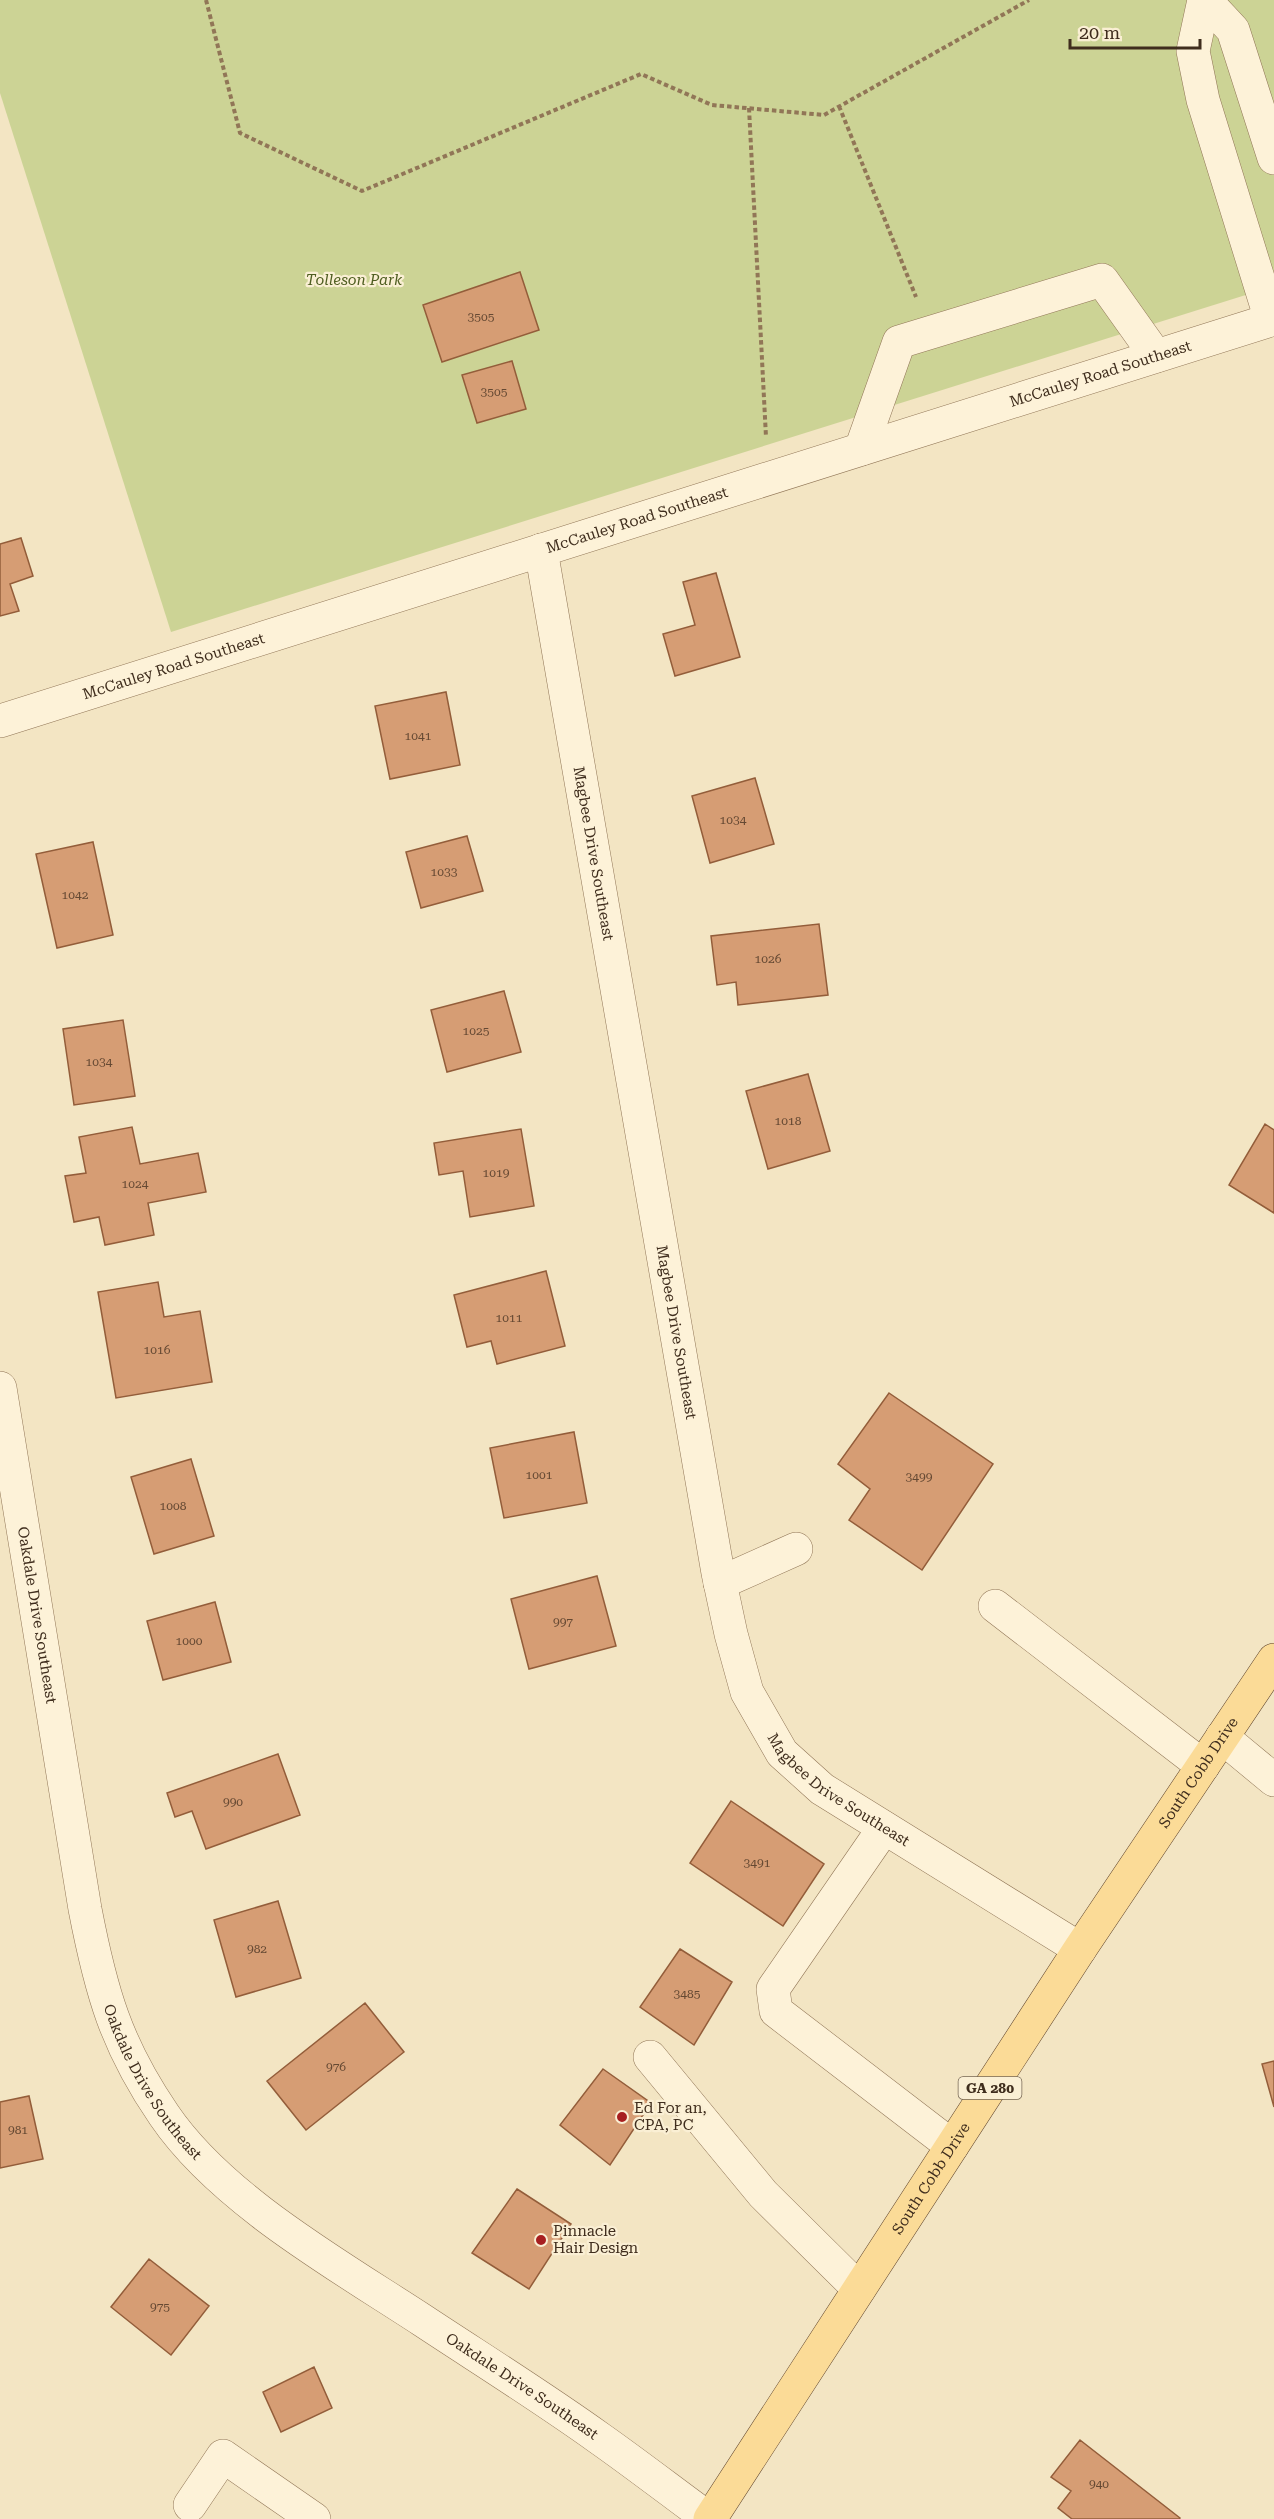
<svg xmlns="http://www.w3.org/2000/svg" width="1274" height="2519" font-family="'Roboto Serif',serif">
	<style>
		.green { fill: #ccd395 }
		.building { fill: #d69d74; stroke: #935d3a; stroke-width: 1.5 }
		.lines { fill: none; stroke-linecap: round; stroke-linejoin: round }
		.minor-casing { stroke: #917657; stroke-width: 34 }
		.major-casing { stroke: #5e432c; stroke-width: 34 }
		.path { stroke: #917657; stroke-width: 4; stroke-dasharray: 4.5 3; stroke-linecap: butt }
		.minor { stroke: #fdf2d8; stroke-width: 33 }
		.major { stroke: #fbdb97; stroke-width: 33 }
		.poi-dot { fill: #a71f20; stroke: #faefd4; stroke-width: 2 }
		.labels { text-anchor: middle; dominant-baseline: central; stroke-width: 4.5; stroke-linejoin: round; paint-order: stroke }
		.number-label { font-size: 12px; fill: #654933 }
		.shield { fill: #faefd4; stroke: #776754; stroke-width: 1.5 }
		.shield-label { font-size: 14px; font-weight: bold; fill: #3f2d1d }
		.park-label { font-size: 15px; font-style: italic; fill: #4f5e21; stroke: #faefd4 }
		.street-label { font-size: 15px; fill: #3f2d1d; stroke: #faefd4 }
		.poi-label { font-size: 15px; fill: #3f2d1d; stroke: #faefd4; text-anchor: start }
	</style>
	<rect width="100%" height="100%" fill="#f3e5c3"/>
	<!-- green -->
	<path class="green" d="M0,0H1274V286L171,632L0,93Z"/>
	<!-- building -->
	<path class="building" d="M520,272L539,330L442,362L423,305Z
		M512,361L526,409L477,423L462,375Z
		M21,538L33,576L10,584L19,611L0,616V544Z
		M716,573L740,657L675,676L663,634L695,625L683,582Z
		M446,692L460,765L390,779L375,706Z
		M755,778L774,844L710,863L692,796Z
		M467,836L483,891L421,908L406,852Z
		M93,842L113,935L57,948L36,854Z
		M819,924L828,995L738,1005L736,982L717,985L711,936Z
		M504,991L521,1052L447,1072L431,1010Z
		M123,1020L135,1096L74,1105L63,1029Z
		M808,1074L830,1151L768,1169L746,1091Z
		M1265,1124L1274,1130V1213L1229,1185Z
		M132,1127L140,1164L198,1153L206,1192L148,1203L154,1235L105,1245L99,1217L74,1222L65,1176L86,1173L79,1137Z
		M521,1129L534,1206L470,1217L463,1171L439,1175L434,1143Z
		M546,1271L565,1346L497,1364L491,1341L467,1347L454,1295Z
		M158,1282L164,1317L200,1311L212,1382L116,1398L98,1292Z
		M889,1393L993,1464L922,1570L849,1520L870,1489L838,1464Z
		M574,1432L587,1503L504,1518L490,1448Z
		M191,1459L214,1536L154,1554L131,1477Z
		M597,1576L616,1646L529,1669L511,1599Z
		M215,1602L231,1662L163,1680L147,1621Z
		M278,1754L300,1815L206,1849L192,1811L175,1817L167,1793Z
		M731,1801L824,1864L783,1926L690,1863Z
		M278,1901L301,1978L236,1997L214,1920Z
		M680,1949L732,1982L694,2045L640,2007Z
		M365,2003L404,2052L306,2130L267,2081Z
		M1274,2061V2107L1262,2064Z
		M603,2069L651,2103L610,2165L560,2125Z
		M29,2096L43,2159L0,2168V2102Z
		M517,2189L571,2224L529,2289L472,2253Z
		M149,2259L209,2306L171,2355L111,2307Z
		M314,2367L332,2408L281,2432L263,2392Z
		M1080,2440L1180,2518L1179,2519H1072L1058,2508L1071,2491L1051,2477Z"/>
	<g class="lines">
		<!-- minor casing -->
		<g class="minor-casing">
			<g id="minor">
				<path d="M1204,0L1193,51L1203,100L1271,320"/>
				<path d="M1205,0L1233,30L1274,158"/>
				<path d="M861,449L899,342L1102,280L1156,356"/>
				<path id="s1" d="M541,550L718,1573L731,1634L747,1692L782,1753L822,1789L1080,1949"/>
				<path id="s2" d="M0,721L1274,319"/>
				<path id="s3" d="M0,1388L85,1909C101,1992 116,2045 164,2115C221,2199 338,2265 422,2320C481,2359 542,2397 599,2438C636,2464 672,2492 709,2519"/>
				<path d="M720,1583L796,1549"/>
				<path d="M995,1606L1203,1766"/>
				<path d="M1222,1737L1274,1780"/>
				<path d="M884,1828L773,1989L776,2011L952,2146"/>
				<path d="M650,2057L763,2194L859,2289"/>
				<path d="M190,2505L223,2456L314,2519"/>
			</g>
		</g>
		<!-- major casing -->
		<g class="major-casing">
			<g id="major">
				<path id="s4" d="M710,2519L1080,1949L1274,1660"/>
			</g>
		</g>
		<!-- path -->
		<path class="path" d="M206,0L240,133L362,191L641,74L712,105L824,115L1029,0
			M839,106L916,297
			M749,108L766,437"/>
		<!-- minor -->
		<use href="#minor" class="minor"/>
		<!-- major -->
		<use href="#major" class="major"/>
	</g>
	<!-- markers -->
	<g class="poi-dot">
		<circle cx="622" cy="2117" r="6"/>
		<circle cx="541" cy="2240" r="6"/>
	</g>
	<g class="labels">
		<!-- number labels -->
		<g class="number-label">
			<text x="481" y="317">3505</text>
			<text x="494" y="392">3505</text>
			<text x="418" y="736">1041</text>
			<text x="733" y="820">1034</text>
			<text x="444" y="872">1033</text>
			<text x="75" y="895">1042</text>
			<text x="768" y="959">1026</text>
			<text x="476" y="1031">1025</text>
			<text x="99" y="1062">1034</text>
			<text x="788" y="1121">1018</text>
			<text x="496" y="1173">1019</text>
			<text x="135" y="1184">1024</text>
			<text x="509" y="1318">1011</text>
			<text x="157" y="1350">1016</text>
			<text x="539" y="1475">1001</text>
			<text x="919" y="1477">3499</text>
			<text x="173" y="1506">1008</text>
			<text x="563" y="1622">997</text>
			<text x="189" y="1641">1000</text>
			<text x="233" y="1802">990</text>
			<text x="757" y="1863">3491</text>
			<text x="257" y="1949">982</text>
			<text x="687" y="1994">3485</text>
			<text x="336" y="2067">976</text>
			<text x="18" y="2130">981</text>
			<text x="160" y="2307">975</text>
			<text x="1099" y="2484">940</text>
		</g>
		<!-- shield labels -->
		<rect class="shield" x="958.5" y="2077" width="63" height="22" rx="4.5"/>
		<g class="shield-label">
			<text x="990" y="2088">GA 280</text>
		</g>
		<!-- park labels -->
		<g class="park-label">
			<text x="354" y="280">Tolleson Park</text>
		</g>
		<!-- street labels -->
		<g class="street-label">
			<text stroke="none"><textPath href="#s2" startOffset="1154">McCauley Road Southeast</textPath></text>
			<text stroke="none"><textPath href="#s2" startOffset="668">McCauley Road Southeast</textPath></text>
			<text stroke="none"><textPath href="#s2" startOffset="182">McCauley Road Southeast</textPath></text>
			<text stroke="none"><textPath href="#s1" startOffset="308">Magbee Drive Southeast</textPath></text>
			<text stroke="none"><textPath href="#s1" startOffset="794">Magbee Drive Southeast</textPath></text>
			<text stroke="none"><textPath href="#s3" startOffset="230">Oakdale Drive Southeast</textPath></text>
			<text stroke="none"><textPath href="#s4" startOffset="892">South Cobb Drive</textPath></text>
			<text stroke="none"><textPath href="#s1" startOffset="1298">Magbee Drive Southeast</textPath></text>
			<text stroke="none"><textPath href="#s3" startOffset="716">Oakdale Drive Southeast</textPath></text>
			<text stroke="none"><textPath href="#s4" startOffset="406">South Cobb Drive</textPath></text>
			<text stroke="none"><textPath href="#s3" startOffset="1202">Oakdale Drive Southeast</textPath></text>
		</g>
		<!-- poi labels -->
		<g class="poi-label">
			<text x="634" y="2108">Ed For an,<tspan x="634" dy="17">CPA, PC</tspan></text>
			<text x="553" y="2231">Pinnacle<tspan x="553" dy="17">Hair Design</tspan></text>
		</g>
	</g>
	<!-- scale -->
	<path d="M1070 39v9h130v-9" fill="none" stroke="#3f2d1d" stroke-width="3"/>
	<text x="1079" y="39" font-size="18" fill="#3f2d1d" stroke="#faefd4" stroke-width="4.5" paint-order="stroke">20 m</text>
</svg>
